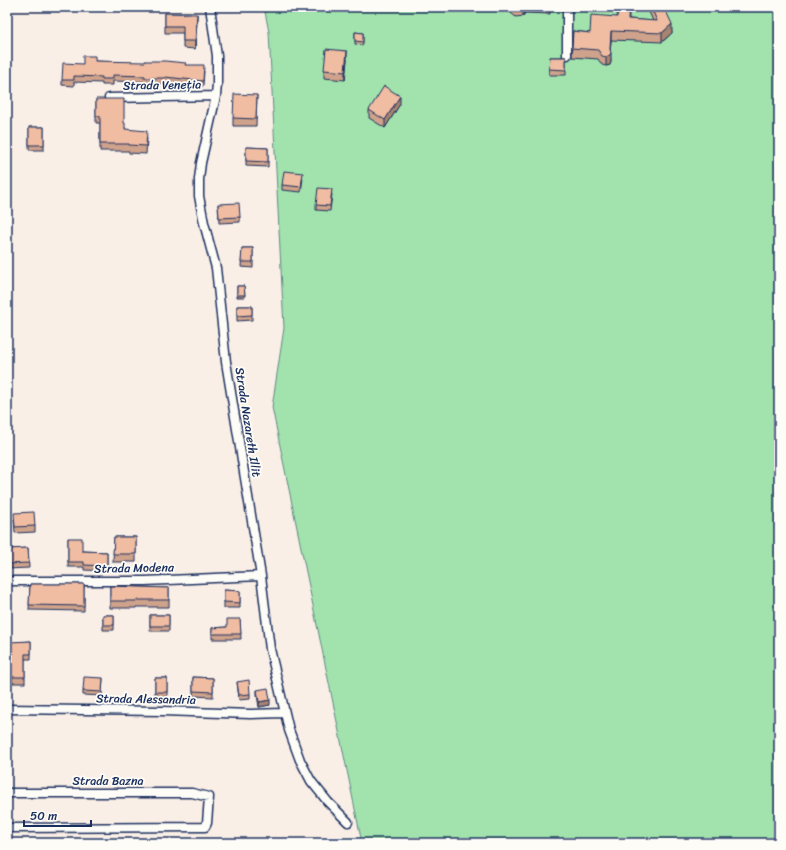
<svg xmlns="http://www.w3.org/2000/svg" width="786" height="850" font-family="Sriracha,sans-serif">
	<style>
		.green { fill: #a2e3ad; stroke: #5e8986 }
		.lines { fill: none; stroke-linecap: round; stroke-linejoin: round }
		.minor-casing { stroke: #1b2f5e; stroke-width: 11 }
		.minor { stroke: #fdfcf7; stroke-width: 8 }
		.wall { fill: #cea28b; stroke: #1b2f5e }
		.shaded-wall { fill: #a88471; stroke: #1b2f5e }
		.building { fill: #f0bca2; stroke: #1b2f5e }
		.labels { text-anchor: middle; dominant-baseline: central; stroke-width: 3.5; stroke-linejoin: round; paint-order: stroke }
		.street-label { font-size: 12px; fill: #1b2f5e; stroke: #fdfcf7 }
	</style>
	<rect width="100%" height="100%" fill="#faefe6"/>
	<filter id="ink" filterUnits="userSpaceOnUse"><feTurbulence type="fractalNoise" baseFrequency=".025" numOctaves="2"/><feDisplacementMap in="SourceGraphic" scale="8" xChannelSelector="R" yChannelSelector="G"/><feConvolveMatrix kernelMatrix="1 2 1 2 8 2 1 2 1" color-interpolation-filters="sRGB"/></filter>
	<g filter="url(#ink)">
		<!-- green -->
		<path class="green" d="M264,7H779V843H362L272,407L284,328L269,32Z"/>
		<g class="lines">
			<!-- minor casing -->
			<g class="minor-casing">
				<path id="minor" d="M210,7L217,56V84L216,96L201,163L199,179V196L204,223L216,268L226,362L261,576L270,649L289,730L300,760L311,781L328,802L348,822
					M567,55V7
					M109,98L216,96
					M7,581H145L261,576
					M7,709L163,711L250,714L284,713
					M7,793H192L209,797L207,823L205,827L7,828"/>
			</g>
			<!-- minor -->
			<use href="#minor" class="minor"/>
		</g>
		<!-- wall -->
		<path class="wall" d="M503,7H550V14L525,13L523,16L516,17Z
			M629,7V19L653,21L647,7H664L672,33L662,42L611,40L610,51L611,62L610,65L606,66L602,65L598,59L572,57L573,31L590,33L617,17Z
			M165,13L197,21L195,49L183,48V33H165Z
			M355,32L363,33V45L355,44Z
			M550,57H566V75H549Z
			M347,59L345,80L324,78V70Z
			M95,61L185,65L204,71L203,86L165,83V84H145V82L113,81V85H102V83L74,82V86L62,85V80L83,64Z
			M257,95L256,126H233V118Z
			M96,99L124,123L125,129L147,138L146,154L129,153V151H100V123H96Z
			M400,104L385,128L369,118V110Z
			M29,127H44V150H29Z
			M246,147L268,148V167L246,166Z
			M303,178L301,192L282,190V185Z
			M332,194L330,211L316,210V205Z
			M218,204L240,217V222L219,223Z
			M242,248H253V268L241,267Z
			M237,286H244L245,297H237Z
			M237,306H252V320L237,321Z
			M14,519L35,526V532L15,533Z
			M114,537H136V562H113Z
			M68,538L82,551L107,552V571L84,570V567H68Z
			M28,548L29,568L7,569V549Z
			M30,584H84V611L29,610Z
			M110,586L169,588V607H136V608H110Z
			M224,590L240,591V608H224Z
			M103,615H114V630H103Z
			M150,615H169V631H150Z
			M240,619L241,639H212V628L227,627Z
			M31,641V659H25V683H9V660H7V643Z
			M193,677L213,678V697L193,696Z
			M103,678L102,696L83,695V691Z
			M155,678H167V697H155Z
			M237,682L250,694V699L239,700Z
			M257,690L270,705L259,707L257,695Z"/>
		<!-- shaded-wall -->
		<path class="shaded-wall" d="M523,7H525V13L523,16Z
			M197,14V21L195,49V41Z
			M672,24V33L662,42V33Z
			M611,31V40L610,55L611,53V62L610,65L606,66V57L610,49Z
			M347,51V59L345,80V72Z
			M400,96V104L385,128V120Z
			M270,700V705L259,707V702Z"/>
		<!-- building -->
		<path class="building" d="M618,7H629L628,19L657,21L651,7H664L672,24L662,33L611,31L610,49L611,53L610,55L606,57L602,56L598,50L572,48L573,31L590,33L591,15L617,17Z
			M165,13L197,14L195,41H183V26H165Z
			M355,32L363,33V42L355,41Z
			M326,49L347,51L345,72L324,70Z
			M83,56H95V61L145,62V61H165L186,63L185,65H204L203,81L165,77V78H145V76L113,75V79H102V77L74,76V80H62L63,63L83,64Z
			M550,57H566V70L549,69Z
			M384,86L400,96L385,120L369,110Z
			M234,94L257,95L256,119L233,118Z
			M96,99H124V123H125V129L147,131L146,146L129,145V144H100V116H96Z
			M29,127H44V145H29Z
			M246,147L268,148V162L246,161Z
			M284,171L303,173L301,187L282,185Z
			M318,188L332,189L330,206L316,205Z
			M239,203L240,217L219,218L218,204Z
			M242,248H253V262H241Z
			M237,286H244L245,295H237Z
			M237,306H252V315L237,316Z
			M34,512L35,526L15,527L14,513Z
			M114,537H136V554H113Z
			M68,538H82V551L107,552V566L84,565V562H68Z
			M28,548L29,563L7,564V549Z
			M30,584H84V606L29,605Z
			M110,586L169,588V600H136V601H110Z
			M224,590L240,591V603L224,602Z
			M103,615H114V625H103Z
			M150,615H169V626H150Z
			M227,619H240L241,634H212V628L227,627Z
			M31,641V654H25V677H9V655H7V643H9V642Z
			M84,677L103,678L102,692L83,691Z
			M193,677L213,678V692L193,691Z
			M155,678H167V692H155Z
			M249,680L250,694L239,695L237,682Z
			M268,688L270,700L259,702L257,690Z"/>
	</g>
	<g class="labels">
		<!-- street labels -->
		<g class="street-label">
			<text transform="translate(162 85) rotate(-1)">Strada Veneția</text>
			<text transform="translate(248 422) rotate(81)">Strada Nazareth Illit</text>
			<text transform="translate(134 568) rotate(-1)">Strada Modena</text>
			<text transform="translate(146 699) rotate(1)">Strada Alessandria</text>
			<text x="108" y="781">Strada Bazna</text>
		</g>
	</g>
	<!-- margin -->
	<rect width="786" height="850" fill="none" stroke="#fdfcf7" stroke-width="24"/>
	<rect x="12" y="12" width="762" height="826" fill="none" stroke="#1b2f5e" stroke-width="1.5" filter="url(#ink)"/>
	<!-- scale -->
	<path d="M24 820v6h67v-6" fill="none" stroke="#1b2f5e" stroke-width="2"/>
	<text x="30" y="820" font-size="12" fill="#1b2f5e" stroke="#fdfcf7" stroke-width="3" paint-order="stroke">50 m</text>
</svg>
